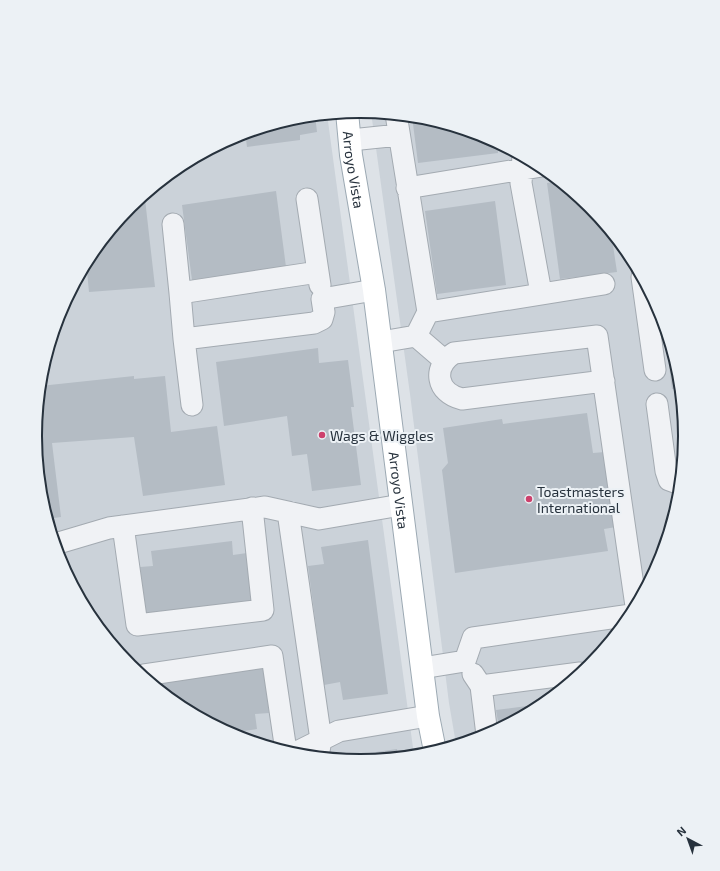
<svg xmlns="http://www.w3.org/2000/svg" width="720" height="871" font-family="'Exo 2',sans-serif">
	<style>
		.built { fill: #cbd2d9 }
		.building { fill: #b4bcc4 }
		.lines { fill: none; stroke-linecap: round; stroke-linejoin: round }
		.minor-casing { stroke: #a3aab1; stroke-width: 23 }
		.major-casing { stroke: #9ca9b3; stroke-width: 24 }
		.minor { stroke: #f0f2f5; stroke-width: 21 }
		.major { stroke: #fff; stroke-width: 22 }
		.poi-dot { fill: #cd406c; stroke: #ecf1f5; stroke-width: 1.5 }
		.labels { text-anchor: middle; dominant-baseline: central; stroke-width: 4; stroke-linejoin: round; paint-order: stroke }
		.street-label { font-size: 14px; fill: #27323d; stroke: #ecf1f5 }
		.poi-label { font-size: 14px; fill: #27323d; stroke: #ecf1f5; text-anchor: start }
		.rim { fill: none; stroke: #27323d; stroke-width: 2 }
	</style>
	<rect width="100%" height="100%" fill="#dde2e7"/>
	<!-- built -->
	<path class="built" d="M371,112L424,117L485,135L541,165L590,206L630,255L649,290L660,311L679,372L685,436L679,499L660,560L630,616L590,665L540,706L484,736L456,744L449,703L410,394Z
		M327,114L414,755L360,760L296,754L235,736L179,706L130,665L90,616L60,560L41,499L35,435L41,372L60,311L90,255L130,206L180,165L236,135L297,117Z"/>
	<!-- building -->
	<path class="building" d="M315,115L317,132L300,135V140L247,147L245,132L297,117Z
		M412,116L424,117L485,135L497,142L498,153L418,163Z
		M560,181L590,206L611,232L617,272L560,279L547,183Z
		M276,191L286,267L192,280L182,205Z
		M145,199L155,287L89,292L86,261L90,255L130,206L137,200Z
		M495,201L506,285L437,294L425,211Z
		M318,348L319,363L348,360L354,407H351L361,485L312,491L307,454L292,456L287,416L224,426L216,362Z
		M667,350H672L679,372L680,388L672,389Z
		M134,376V379L165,376L171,432L217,426L225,485L143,496L134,437L52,443L61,517L47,519L41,499L35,435L40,386Z
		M587,413L593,453L605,452L616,527L604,529L608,551L455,573L442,470L448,463L443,428L502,419L503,424Z
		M368,540L388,694L343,700L340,682L324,685L308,566L324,564L321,547Z
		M232,541L233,555L247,553L254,602L146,617L140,567L153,566L151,551Z
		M263,665L269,713L255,714L257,729L230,733L179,706L155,686L154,680Z
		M542,704L540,706L499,728L496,710Z
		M397,749L398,757L360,760L349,759L348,756Z"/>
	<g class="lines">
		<!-- minor casing -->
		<g class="minor-casing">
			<path id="minor" d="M396,114L428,312
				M351,140L399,135
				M523,156L521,183L541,293
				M407,188L542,166
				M307,199L320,285
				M173,224L180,293L318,272
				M642,277L655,370
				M180,293L184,339
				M416,336L445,361
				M381,342L416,336L428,312L604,284
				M604,381L462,399C436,393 432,367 454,353L597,336L636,606
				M657,404L666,471L669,480L680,484
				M192,405L184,339L314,323L322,319L324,312L322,299L374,290
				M288,512L321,740L318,756
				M123,526L137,625L263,610L252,508
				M55,544L109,528L265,507L319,519L401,505
				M422,668L465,661L473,638L631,615
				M473,674L481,686L487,735
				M144,677V675L272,656L286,751
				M481,686L580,673
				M291,752L299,751L339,731L428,716"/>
		</g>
		<!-- major casing -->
		<g class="major-casing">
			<g id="major">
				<path id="s1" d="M347,112L351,155L374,290L428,716L435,751"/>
			</g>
		</g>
		<!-- minor -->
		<use href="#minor" class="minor"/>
		<!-- major -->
		<use href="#major" class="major"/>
	</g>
	<!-- markers -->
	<g class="poi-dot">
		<circle cx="322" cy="435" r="4"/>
		<circle cx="529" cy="499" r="4"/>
	</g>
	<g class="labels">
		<!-- street labels -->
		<g class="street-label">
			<text stroke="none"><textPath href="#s1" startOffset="58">Arroyo Vista</textPath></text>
			<text stroke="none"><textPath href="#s1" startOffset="382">Arroyo Vista</textPath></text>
		</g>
		<!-- poi labels -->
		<g class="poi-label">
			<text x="330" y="435">Wags &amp; Wiggles</text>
			<text x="537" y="491">Toastmasters<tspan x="537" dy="16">International</tspan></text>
		</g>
	</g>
	<!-- crop -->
	<path d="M0 0H720V871H0ZM42 436a318 318 0 1 1 636 0a318 318 0 1 1-636 0Z" fill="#ecf1f5" fill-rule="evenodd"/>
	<path class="rim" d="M42 436a318 318 0 1 1 636 0a318 318 0 1 1-636 0Z"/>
	<!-- north arrow -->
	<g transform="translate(688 839) rotate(319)" stroke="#ecf1f5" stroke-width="3" paint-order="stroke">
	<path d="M0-3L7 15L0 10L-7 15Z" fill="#27323d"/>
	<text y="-6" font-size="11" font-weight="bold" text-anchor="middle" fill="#27323d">N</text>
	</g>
</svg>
